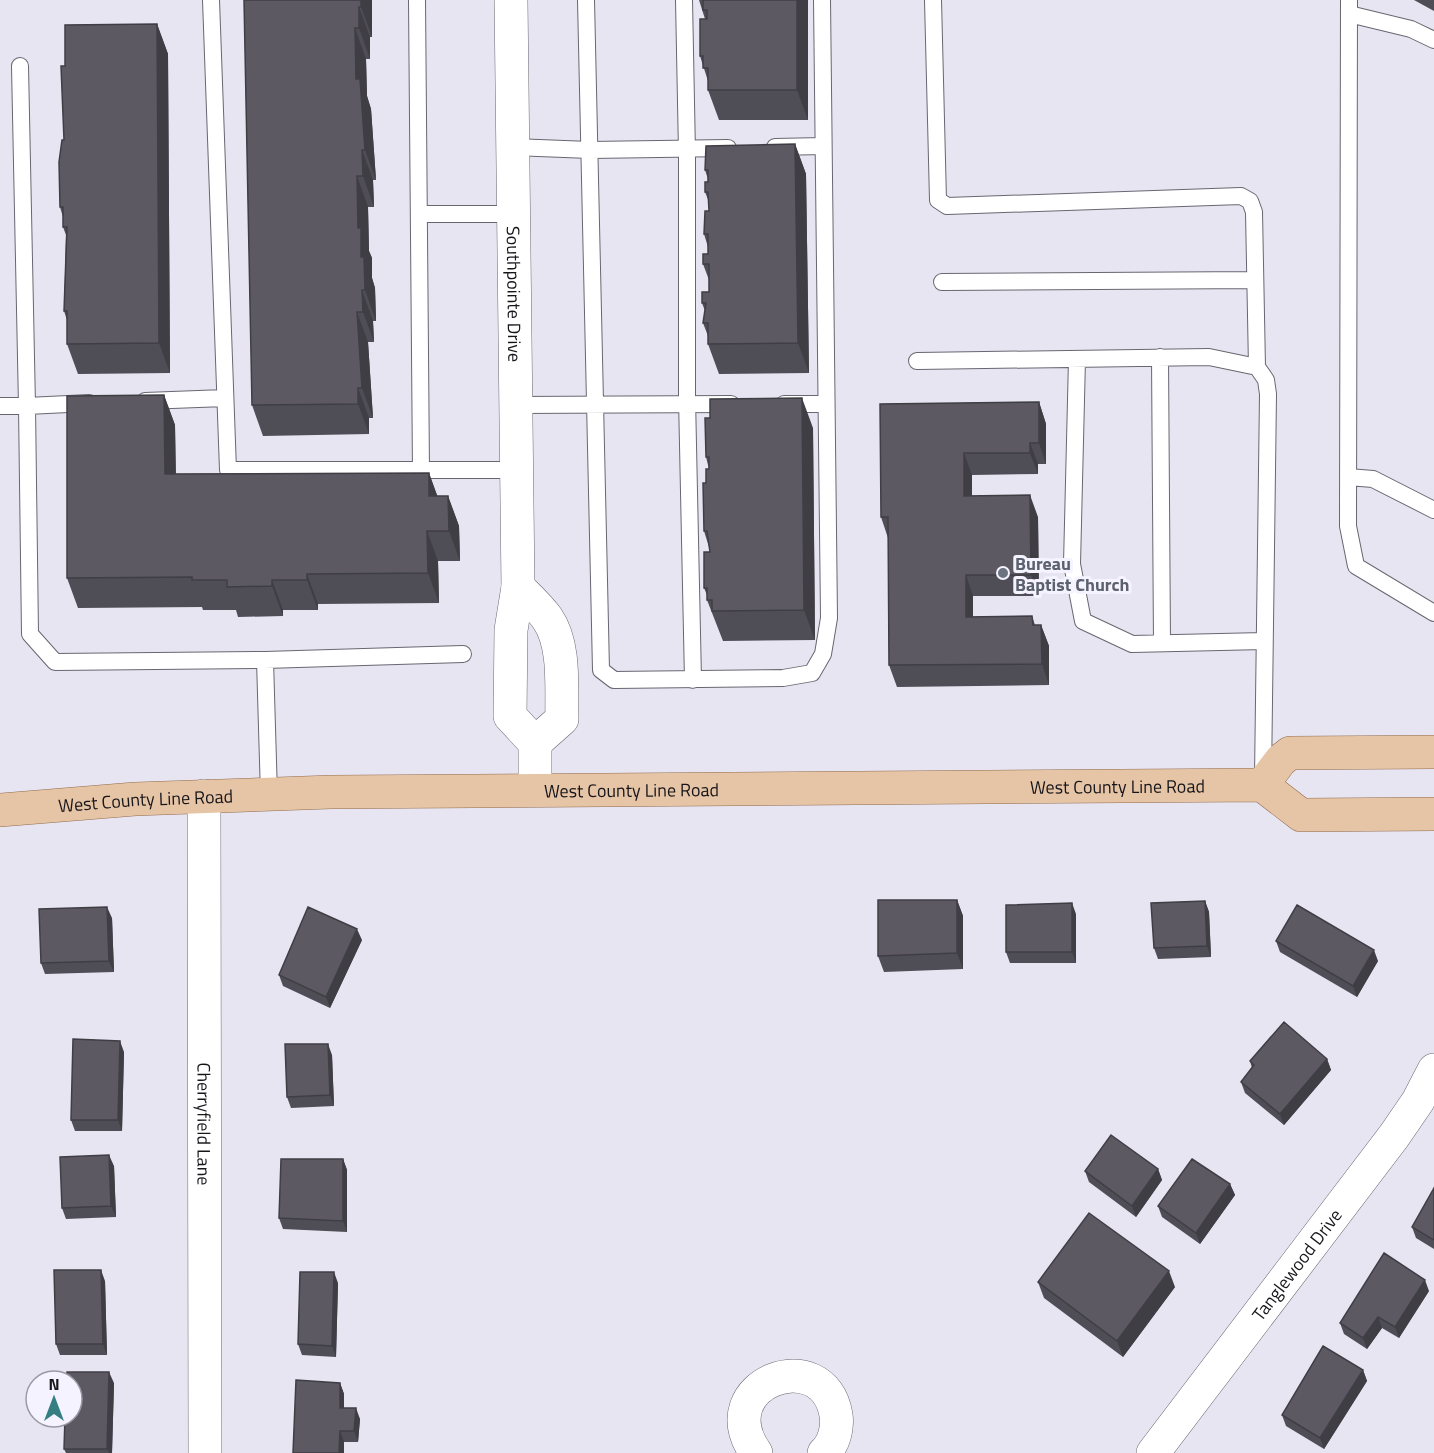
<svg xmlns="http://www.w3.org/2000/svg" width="1434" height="1453" font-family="'Titillium Web',sans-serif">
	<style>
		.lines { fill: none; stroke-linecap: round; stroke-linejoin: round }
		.lane-casing { stroke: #686771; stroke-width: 18 }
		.street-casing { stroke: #686771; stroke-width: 34 }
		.primary-casing { stroke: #926d4f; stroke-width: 34 }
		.lane { stroke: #fff; stroke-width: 16 }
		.street { stroke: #fff; stroke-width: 33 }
		.primary { stroke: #e6c4a6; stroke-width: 33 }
		.wall { fill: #4f4d55 }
		.shaded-wall { fill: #403e45 }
		.building { fill: #5c5963; stroke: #403e45; stroke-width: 1.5 }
		.worship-dot { fill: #6b7280; stroke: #f4f3ff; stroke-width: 2 }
		.labels { text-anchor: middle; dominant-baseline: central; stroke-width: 6; stroke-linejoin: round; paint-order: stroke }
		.street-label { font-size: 18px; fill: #16151a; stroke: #f4f3ff }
		.worship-label { font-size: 18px; font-weight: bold; fill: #5b616d; stroke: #f4f3ff; text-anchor: start }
	</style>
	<rect width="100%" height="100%" fill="#e7e5f2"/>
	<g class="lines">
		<!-- lane casing -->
		<g class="lane-casing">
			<path id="lane" d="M211,0L228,470H517
				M417,0L421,470
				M586,0L601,670L614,680L783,678L812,673L823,654L829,618L822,0
				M684,0L687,153V398L693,680
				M933,0L938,200L947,206L1241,196L1250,201L1254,212L1257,367
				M1349,0L1348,526L1356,566L1434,613
				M1349,14L1411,29L1434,40
				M20,66L27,406L89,403
				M513,147L590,150L728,148
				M775,147L823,146
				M419,214H513
				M942,282L1255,280
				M1160,357L1162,643
				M1077,359L1072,564L1083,621L1132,644L1264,641
				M917,361L1209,357L1257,367L1266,380L1268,394L1263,778
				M145,401L225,398
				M784,404H825
				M516,405L731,404
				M0,406H27L30,634L55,662L265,660L269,795
				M1348,477L1373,479L1434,510
				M265,660L463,654"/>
		</g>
		<!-- street casing -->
		<g class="street-casing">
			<g id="street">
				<path id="s1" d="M511,0L518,587L511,630L510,716L535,743V790"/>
				<path d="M518,587C528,597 539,607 547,618C566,645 561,688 562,719L535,743"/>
				<path id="s2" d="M204,796L205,1453"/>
				<path d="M756,1453C707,1383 824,1341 836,1415C838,1428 834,1444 824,1453"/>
				<path id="s3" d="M1153,1453L1394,1136L1418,1101L1434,1070"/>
			</g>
		</g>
		<!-- primary casing -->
		<g class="primary-casing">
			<g id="primary">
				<path d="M1262,785L1281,760L1290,753L1434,752"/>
				<path id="s4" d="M0,810L135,799L331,792L1262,785L1301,815L1434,814"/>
			</g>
		</g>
		<!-- lane -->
		<use href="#lane" class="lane"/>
		<!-- street -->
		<use href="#street" class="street"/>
		<!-- primary -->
		<use href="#primary" class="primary"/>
	</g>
	<!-- wall -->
	<path class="wall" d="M244,0H372V37H370V59H366L367,96L371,109L376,180H373L374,207H368L369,251L372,258V278L375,288L376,321H373L374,342H368L373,418H369V434L263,436L252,405Z
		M699,0H808V120H719L708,90V81L700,56L705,19Z
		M1414,0H1434V11Z
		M157,24L168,54L170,373L78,374L67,344V320L64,311L66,235L63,227V217L60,207L64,140L65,66Z
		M795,144L806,174L809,373L719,374L708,344V336L703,323L705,311L702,303L709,292V280L703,264L708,254V247L704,234L709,211V202L705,192L708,179L705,170Z
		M164,395L175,425L176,474L429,473L437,496H448L459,526L460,561H438L439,603L318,604V610H283V616L238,617L236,610H203L202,607L78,608L67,578Z
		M1039,402L1046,424V464H1038V474L972,475V496L1038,517L1039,596H973V617L1032,616L1035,625H1041L1049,646V685L897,687L889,665L888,538L881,517L880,404Z
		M813,428L815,640L723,641L707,600V595L704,588L710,552L709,547L704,531L706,483L709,469L706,457Z
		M957,900L963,916V969L884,972L878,956Z
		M1205,901L1209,912L1211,957L1158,959L1154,948Z
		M1076,914V963H1010L1006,952Z
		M112,918L114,972L45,974L41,963Z
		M362,940L330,1008L283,986L279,975Z
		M1276,941L1378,961L1357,997L1280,952Z
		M124,1052L122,1131H75L71,1120Z
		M332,1055L334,1106L291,1108L287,1097Z
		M1327,1059L1331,1070L1284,1125L1245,1093L1241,1082L1252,1068L1250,1061Z
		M343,1159L347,1170V1232L283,1229L279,1218Z
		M114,1166L116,1217L66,1219L62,1208Z
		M1158,1169L1162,1180L1136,1217L1089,1182L1085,1171Z
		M1230,1184L1235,1195L1200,1244L1162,1217L1158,1206Z
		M1434,1188V1249L1416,1238L1412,1227Z
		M105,1281L107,1355H60L56,1344Z
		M1038,1282L1175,1287L1123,1357L1044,1298Z
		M338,1283L336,1357L302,1355L298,1344Z
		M1429,1291L1399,1338L1382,1328L1367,1349L1344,1334L1340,1323Z
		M1363,1370L1367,1381L1324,1449L1286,1426L1282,1415Z
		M114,1383L112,1453H66L64,1449Z
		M340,1383L344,1394V1408L360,1419L358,1442H344L293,1453Z"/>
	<!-- shaded-wall -->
	<path class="shaded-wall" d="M361,0H372V37L361,7Z
		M797,0H808V120L797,90Z
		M359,7L370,37V59L359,28Z
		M157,24L168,54L170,373L159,343Z
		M355,28L366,59L367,96L371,109L376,180L365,150L356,79Z
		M795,144L806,174L809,373L798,343Z
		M362,150L373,180L374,207L363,176Z
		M357,176L368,207L369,251L372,258V278L375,288L376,321L365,290L358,228Z
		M362,290L373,321L374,342L363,312Z
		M357,312L368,342L373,418L362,388Z
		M358,388L369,418V434L358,404Z
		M164,395L175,425L176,504L165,474Z
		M802,398L813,428L815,640L804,610Z
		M1039,402L1046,424V464L1039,443Z
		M1030,443L1038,464V474L1030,453Z
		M964,453L972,475V517L964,496Z
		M429,473L440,503L429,496Z
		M1030,495L1038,517L1039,596L1031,575Z
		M448,496L459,526L460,561L449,531Z
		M427,531L438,561L439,603L428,573Z
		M307,574L318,604V610L307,580Z
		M966,575L973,596V638L966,617Z
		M272,580L283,610V616L272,586Z
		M1041,625L1049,646V685L1042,664Z
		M957,900L963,916V969L957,953Z
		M1205,901L1209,912L1211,957L1207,946Z
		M1072,903L1076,914V963L1072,952Z
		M107,907L112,918L114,972L109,961Z
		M357,929L362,940L330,1008L326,997Z
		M1374,950L1378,961L1357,997L1353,986Z
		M120,1041L124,1052L122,1131L118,1120Z
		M328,1044L332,1055L334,1106L330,1095Z
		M1327,1059L1331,1070L1284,1125L1280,1114Z
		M109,1155L114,1166L116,1217L111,1206Z
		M343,1159L347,1170V1232L343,1221Z
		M1158,1169L1162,1180L1136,1217L1132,1206Z
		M1230,1184L1235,1195L1200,1244L1196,1233Z
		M101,1270L105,1281L107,1355L103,1344Z
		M1169,1271L1175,1287L1123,1357L1117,1341Z
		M334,1272L338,1283L336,1357L332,1346Z
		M1425,1280L1429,1291L1399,1338L1395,1327Z
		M1378,1317L1382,1328L1367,1349L1363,1338Z
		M1363,1370L1367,1381L1324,1449L1320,1438Z
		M109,1372L114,1383L112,1453H109L107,1449Z
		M340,1383L344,1394V1419L340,1408Z
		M356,1408L360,1419L358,1442L354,1431Z
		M340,1431L344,1442V1453H339Z"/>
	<!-- building -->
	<path class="building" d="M244,0H361V7H359V28H355L356,79H360L365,150H362L363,176H357L358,228H361V257H364L365,290H362L363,312H357L362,388H358V404L252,405Z
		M703,0H797V90H708V68H703V56H700V19H707V10H703Z
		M157,24L159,343L67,344V311H64L67,227H63V207H60L59,162L62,140H64L61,66H65V25Z
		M795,144L798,343L708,344V323H703L706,303H702V292H709V264H703V254H708V234H704L705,211H709L708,192H705V182H708V170H705L706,146Z
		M164,395L165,474L429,473V496H448L449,531H427L428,573L307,574V580H272V586L227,587V580H192V577L67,578V396Z
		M802,398L804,610L712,611V600H707V588H704V552H710L707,531H704L703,483H706V469H709V457H706L705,418H710V399Z
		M1039,402V443H1030V453H964V496L1030,495L1031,575H966V617L1032,616L1033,625H1041L1042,664L889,665L888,517H881L880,404Z
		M878,900H957V953L878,956Z
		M1205,901L1207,946L1154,948L1151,903Z
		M1072,903V952H1006V905Z
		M1297,905L1374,950L1353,986L1276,941Z
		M107,907L109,961L41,963L39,909Z
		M308,907L357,929L326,997L279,975Z
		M1284,1022L1327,1059L1280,1114L1241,1082L1254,1065L1250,1061Z
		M73,1039L120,1041L118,1120H71Z
		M285,1044H328L330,1095L287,1097Z
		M1111,1135L1158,1169L1132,1206L1085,1171Z
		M109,1155L111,1206L62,1208L60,1157Z
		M281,1159H343V1221L279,1218Z
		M1192,1159L1230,1184L1196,1233L1158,1206Z
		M1434,1188V1240L1412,1227Z
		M1089,1213L1169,1271L1117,1341L1038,1282Z
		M1384,1253L1425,1280L1395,1327L1378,1317L1363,1338L1340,1323Z
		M54,1270H101L103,1344H56Z
		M300,1272H334L332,1346L298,1344Z
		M1323,1346L1363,1370L1320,1438L1282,1415Z
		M67,1372H109L107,1449H64L65,1417H72V1381H67Z
		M296,1380L340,1383V1408H356L354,1431H340L339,1453H293Z"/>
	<!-- markers -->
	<circle class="worship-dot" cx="1003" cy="573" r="6"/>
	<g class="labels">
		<!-- street labels -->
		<g class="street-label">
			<text stroke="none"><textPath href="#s1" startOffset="294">Southpointe Drive</textPath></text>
			<text stroke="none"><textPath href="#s4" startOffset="1118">West County Line Road</textPath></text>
			<text stroke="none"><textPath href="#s4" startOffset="632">West County Line Road</textPath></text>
			<text stroke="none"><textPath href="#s4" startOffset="146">West County Line Road</textPath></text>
			<text stroke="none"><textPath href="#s2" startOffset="328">Cherryfield Lane</textPath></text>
			<text stroke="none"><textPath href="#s3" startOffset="237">Tanglewood Drive</textPath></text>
		</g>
		<!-- worship labels -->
		<g class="worship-label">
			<text x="1015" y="563">Bureau<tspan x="1015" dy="21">Baptist Church</tspan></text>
		</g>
	</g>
	<!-- north arrow -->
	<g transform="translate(54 1399)"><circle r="28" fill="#f4f3ff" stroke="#9b9aa3" stroke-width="1.5"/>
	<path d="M0-4.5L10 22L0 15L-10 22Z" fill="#357e81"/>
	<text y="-9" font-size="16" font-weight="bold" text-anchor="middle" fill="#16151a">N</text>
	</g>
</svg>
